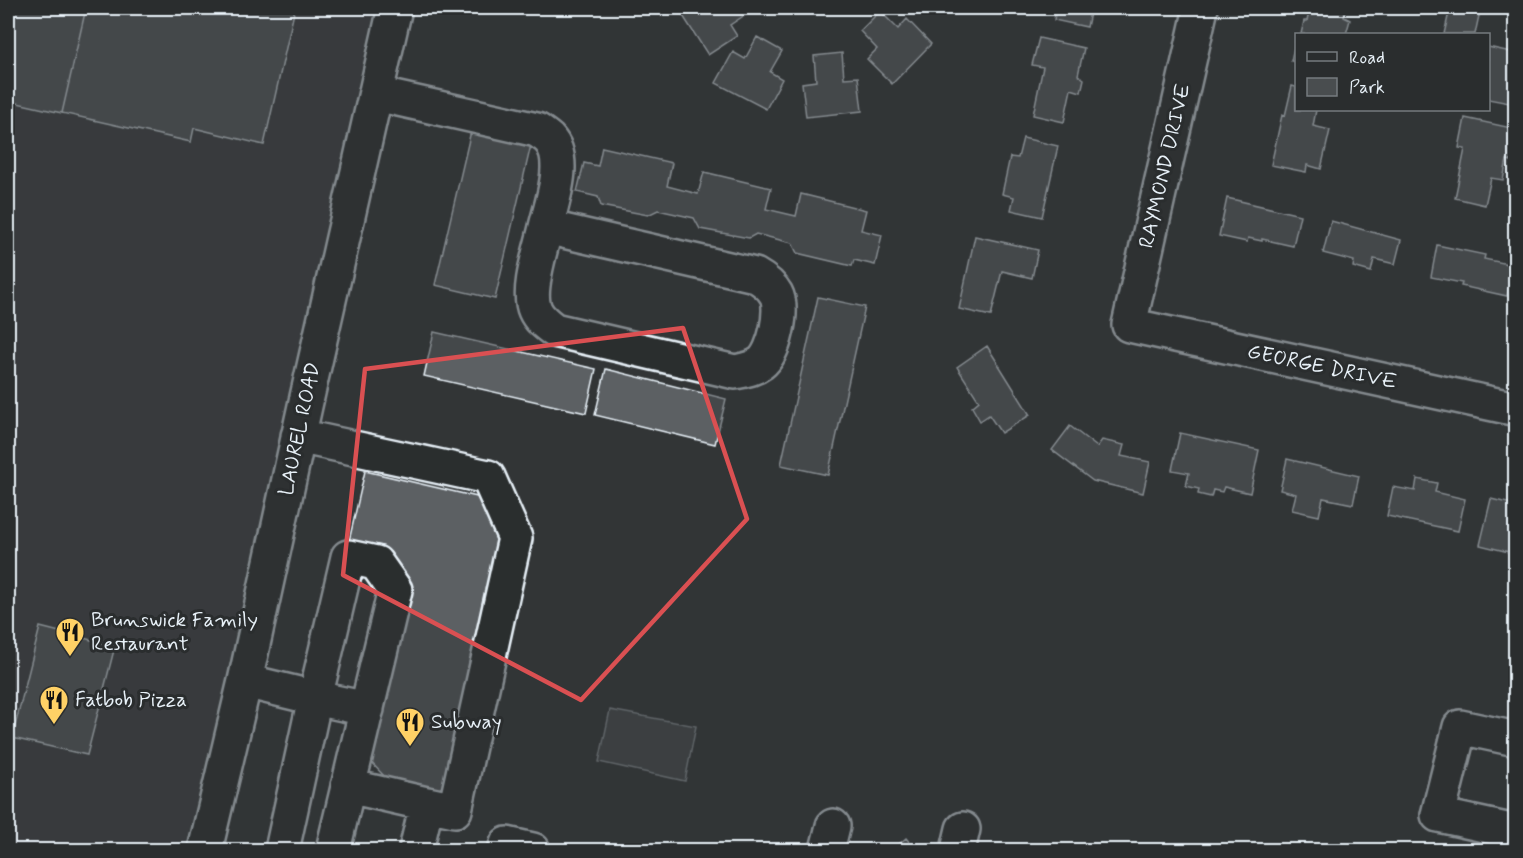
<svg xmlns="http://www.w3.org/2000/svg" width="1523" height="858" font-family="Mynerve,sans-serif">
	<style>
		.built { fill: #3f4244 }
		.green { fill: #494d4f; stroke: #989fa4; stroke-width: 1.5 }
		.building { fill: #5c6063; stroke: #e8f1f8; stroke-width: 1.5 }
		.lines { fill: none; stroke-linecap: round; stroke-linejoin: round }
		.minor-casing { stroke: #e8f1f8; stroke-width: 38 }
		.minor { stroke: #2a2d2e; stroke-width: 33 }
		.marked { fill: none; stroke: #da5052; stroke-width: 4.5; stroke-linejoin: round }
		.labels { text-anchor: middle; dominant-baseline: central; stroke-width: 6; stroke-linejoin: round; paint-order: stroke }
		.street-label { font-size: 21px; fill: #e8f1f8; stroke: #2a2d2e }
		.poi-label { font-size: 21px; fill: #e8f1f8; stroke: #2a2d2e; text-anchor: start }
	</style>
	<rect width="100%" height="100%" fill="#323536"/>
	<filter id="ink" filterUnits="userSpaceOnUse"><feTurbulence type="fractalNoise" baseFrequency=".0167" numOctaves="2"/><feDisplacementMap in="SourceGraphic" scale="12" xChannelSelector="R" yChannelSelector="G"/><feConvolveMatrix kernelMatrix="1 2 1 2 8 2 1 2 1" color-interpolation-filters="sRGB"/></filter>
	<g filter="url(#ink)">
		<!-- built -->
		<path class="built" d="M8,8H395L205,850H8Z"/>
		<!-- green -->
		<path class="green" d="M610,710L696,726L685,781L599,762Z"/>
		<!-- building -->
		<path class="building" d="M8,8H86L62,113L8,101Z
			M86,8H295L264,145L194,128L191,142L62,113Z
			M678,8H748L751,11L730,25L737,36L708,55Z
			M1056,8H1091L1087,27L1054,20Z
			M1310,8H1341L1345,10L1344,17L1350,20L1346,34H1301L1304,21H1307Z
			M1450,8H1464L1480,11L1475,34H1444Z
			M880,11L898,29L907,19L931,44L892,84L867,59L877,49L860,31Z
			M757,37L782,51L770,72L782,79L766,109L716,83L733,52L745,59Z
			M1039,38L1084,48L1078,75L1084,79L1081,92L1071,89L1064,122L1033,115L1043,67L1032,65Z
			M1296,38V62L1291,61Z
			M1488,47L1516,53V73L1509,103L1488,99Z
			M842,53L844,78L858,77L862,111L806,117L802,83L816,81L814,56Z
			M1292,86L1296,87V110H1316L1313,126L1330,130L1321,169L1307,165L1306,172L1271,165L1282,115L1285,116Z
			M1465,118L1516,129V162L1507,160L1503,180L1491,178L1485,205L1455,198L1465,149L1459,148Z
			M471,131L531,145L495,299L435,285Z
			M1023,138L1058,146L1042,217L1011,210L1014,197L1002,194L1010,157L1018,158Z
			M602,147L672,163L667,186L698,194L704,172L771,188L766,209L796,216L801,194L866,210L861,230L882,235L875,265L854,260L852,266L797,253L792,243L756,234L749,238L700,229L694,218L658,210L648,215L601,206L598,197L577,192L584,163L598,166Z
			M1227,198L1300,215L1293,246L1262,239V241L1248,238L1247,242L1219,236Z
			M1331,221L1401,240L1395,264L1374,259L1371,272L1353,267L1354,261L1323,253Z
			M975,236L1038,250L1032,278L1002,271L991,316L959,309Z
			M1437,245L1485,255L1484,259L1513,265L1507,296L1461,286L1462,283L1431,277Z
			M818,297L865,307L828,475L781,465Z
			M434,332L596,369L586,413L424,376Z
			M987,346L1030,415L1001,433L989,415L980,421L972,407L979,401L957,367Z
			M606,369L726,399L715,444L595,415Z
			M1070,426L1097,447L1102,440L1124,445L1121,456L1150,462L1143,493L1093,481L1052,450Z
			M1180,433L1259,450L1250,493L1224,487L1222,492L1213,490L1211,497L1198,494L1199,489L1186,486L1189,473L1172,470Z
			M1287,459L1359,476L1353,504L1323,498L1319,516L1292,510L1296,494L1280,490Z
			M365,471L477,497L501,531L447,792L387,779L367,758L404,580L386,549L349,541Z
			M1417,479L1437,483L1435,492L1465,499L1458,531L1387,516L1393,487L1415,491Z
			M1491,499L1516,505V543L1513,553L1480,545Z
			M40,627L115,646L87,755L12,738Z
			M906,838L916,850H892Z"/>
		<g class="lines">
			<!-- minor casing -->
			<g class="minor-casing">
				<path id="minor" d="M1201,8L1129,325L1516,409
					M376,94L537,130C541,133 546,136 549,139C568,159 552,202 546,227
					M546,227L755,275C764,280 771,285 776,294C784,309 775,352 761,363C753,369 744,370 735,372L554,330C546,324 539,319 535,310C526,290 542,247 546,227Z
					M298,436L488,477L515,538L455,810L427,804L416,850
					M245,681L315,698L282,850
					M1516,739L1460,727L1438,815L1516,832
					M348,786L427,804
					M205,850L245,681L305,406L395,8
					M333,850L395,590L376,563L348,557L315,698L367,709
					M505,850L507,844L533,850
					M827,850L833,826
					M958,850L963,829"/>
			</g>
			<!-- minor -->
			<use href="#minor" class="minor"/>
		</g>
	</g>
	<!-- marked area -->
	<path d="M0 0H1523V858H0ZM683,328L747,519L581,700L343,575L365,369Z" fill="#323536" fill-opacity=".55" fill-rule="evenodd"/>
	<path class="marked" d="M683,328L747,519L581,700L343,575L365,369Z"/>
	<!-- icons -->
	<defs>
		<g id="restaurant-pin" transform="scale(1.5)"><path d="M0 17L-7.5 6A9.5 9.5 0 1 1 7.5 6Z" fill="#ffd166" stroke="#2a2d2e"/><path d="M-5-6h1v4h1v-4h1v4h1v-4h1v5L-1.5 .5V6h-2V.5L-5-1ZM5-6V6H3V1.5H1.5Q1.5-4 5-6Z" fill="#111"/></g>
	</defs>
	<g fill-rule="evenodd">
		<use href="#restaurant-pin" x="70" y="632"/>
		<use href="#restaurant-pin" x="54" y="700"/>
		<use href="#restaurant-pin" x="410" y="722"/>
	</g>
	<g class="labels">
		<!-- street labels -->
		<g class="street-label">
			<text transform="translate(1165 166) rotate(-77)">RAYMOND DRIVE</text>
			<text transform="translate(1322 367) rotate(12)">GEORGE DRIVE</text>
			<text transform="translate(300 429) rotate(-78)">LAUREL ROAD</text>
		</g>
		<!-- poi labels -->
		<g class="poi-label">
			<text x="91" y="620">Brunswick Family<tspan x="91" dy="24">Restaurant</tspan></text>
			<text x="75" y="700">Fatbob Pizza</text>
			<text x="431" y="722">Subway</text>
		</g>
	</g>
	<!-- margin -->
	<rect width="1523" height="858" fill="none" stroke="#2a2d2e" stroke-width="30"/>
	<rect x="15" y="15" width="1493" height="828" fill="none" stroke="#e8f1f8" stroke-width="2" filter="url(#ink)"/>
	<!-- legend -->
	<rect x="1295" y="33" width="195" height="78" fill="#2a2d2e" stroke="#767b7f" stroke-width="1.5"/>
	<rect x="1307" y="52" width="30" height="9" fill="#2a2d2e" stroke="#767b7f" stroke-width="1.5"/>
	<text x="1349" y="63" font-size="18" fill="#e8f1f8">Road</text>
	<rect x="1307" y="78" width="30" height="18" fill="#494d4f" stroke="#767b7f" stroke-width="1.5"/>
	<text x="1349" y="93" font-size="18" fill="#e8f1f8">Park</text>
</svg>
